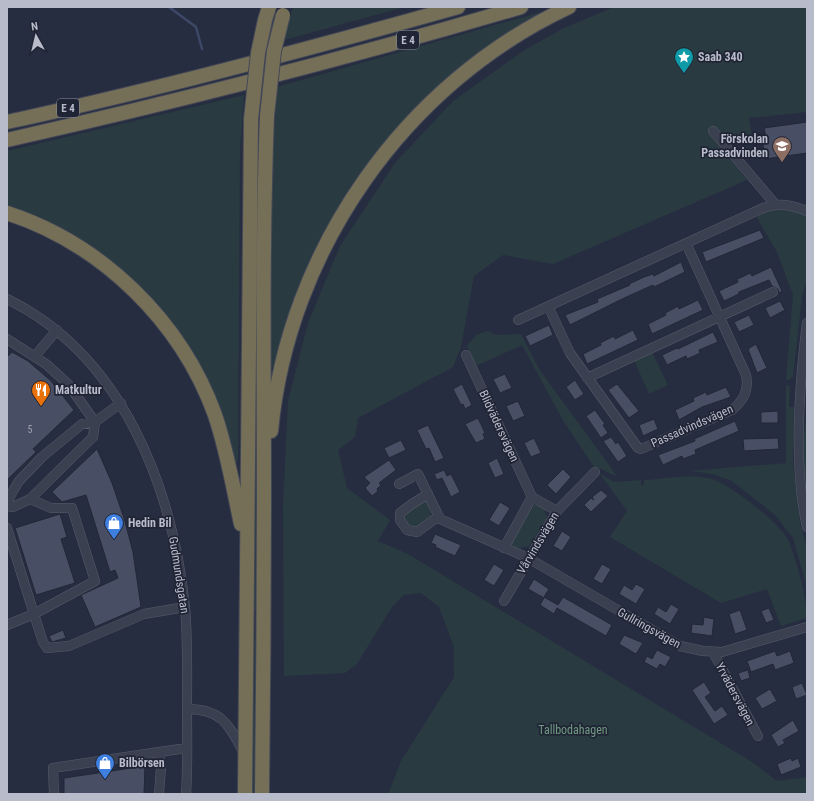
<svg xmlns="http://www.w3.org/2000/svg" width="814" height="801" font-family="'Roboto Condensed',sans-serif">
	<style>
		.green { fill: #293a41 }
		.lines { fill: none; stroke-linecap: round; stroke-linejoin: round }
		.stream { stroke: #3d4868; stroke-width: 2.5 }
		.building { fill: #484e64; stroke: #222737 }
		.minor-casing { stroke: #565b6a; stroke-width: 10 }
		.highway-casing { stroke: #434857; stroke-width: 16 }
		.minor { stroke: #3b4050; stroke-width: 9 }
		.highway { stroke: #766f58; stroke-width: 14 }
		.highway-bridge-casing { stroke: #434857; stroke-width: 16; stroke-linecap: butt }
		.highway-bridge { stroke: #766f58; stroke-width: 14 }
		.labels { text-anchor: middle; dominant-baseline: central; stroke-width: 3.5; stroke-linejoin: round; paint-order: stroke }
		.number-label { font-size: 10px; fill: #9ca0b0 }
		.shield { fill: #202535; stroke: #8a8e9d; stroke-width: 1 }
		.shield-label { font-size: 11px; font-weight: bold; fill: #b8bbca }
		.poi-label { font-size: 12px; font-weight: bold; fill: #b8bbca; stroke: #202535; text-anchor: start }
		.street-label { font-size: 12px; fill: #b8bbca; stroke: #202535 }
		.park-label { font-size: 12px; fill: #709a81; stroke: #202535 }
	</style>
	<rect width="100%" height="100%" fill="#272d40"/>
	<!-- green -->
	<path class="green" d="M293,7H405L284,40Z
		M614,7H807V112L749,118L752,136L725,139L715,129L709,134L747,180L553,264L503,255L474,276L461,347L453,367L358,418L355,437L338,450L347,488L390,520L378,541L408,554L752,762L777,781L807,777V794H388L401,761L454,677V647L439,607L421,593L404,595L392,607L357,664L345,673L284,676L283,507L288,401L308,323L340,246L395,163L453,101L523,51L562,29Z
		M541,12L544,15C519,28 494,42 472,59C372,135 302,246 275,368L271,367L272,164L277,87Z
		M244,95L240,149L238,462L234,463C225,437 218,404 207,379C169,297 92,233 7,205V151Z
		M262,117L256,610H253L258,118Z
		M775,209H791L807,216V279L802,296L793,377L789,380H786L793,295L777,252L756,216Z
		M488,331L496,335L521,334L539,369L617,476C608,474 603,468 594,467L564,422L522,345L476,366L467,346L476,335Z
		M652,352L668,385L649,394L634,360Z
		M786,385L790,386L789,407H794L793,464L800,523L807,548V588L793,538L775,515L732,481L713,474L690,471L786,463Z
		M807,409V504L803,471V445Z
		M600,474L614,482L641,480V485H644V480C664,479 688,474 708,478C727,481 778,522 787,538C796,555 807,599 807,618L781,626L767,589L721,603L610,537L627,511Z
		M425,501L427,502C435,518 429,525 412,529L404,523V514Z
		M534,505H537L544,509L547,518L529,546L517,549L512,545V539L529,508Z
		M252,638H256L255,794H251Z"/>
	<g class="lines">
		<!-- stream -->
		<path class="stream" d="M169,7L196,27L202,49"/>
	</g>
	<!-- building -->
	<path class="building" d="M807,122V153L765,159L762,138H766L764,128Z
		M760,230L764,238L706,262L702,252Z
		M681,262L685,272L654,287L653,285L620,300L570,325L565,315L598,302L597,299L630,285L629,284L644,277L653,274L654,276Z
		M771,267L782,291L779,293L778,289L772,286L769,280L739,292V294L724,301L719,291L738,282L737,279L742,277L750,273L752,276Z
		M698,300L703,310L652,334L648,324L666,315L665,313L671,310L678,306L679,309Z
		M780,301L785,310L770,318L765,308Z
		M749,315L754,325L739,332L734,322Z
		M549,325L553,335L530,346L525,336Z
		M633,330L638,340L587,364L583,354L601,345L600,343L614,336L615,339Z
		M713,332L718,342L699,350L700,353L694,356L687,359L686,356L667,365L662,355L677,348L678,349Z
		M756,344L767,368L757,373L748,349Z
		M12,352L28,361L51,381L74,410L33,449L36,452L7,480V357Z
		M505,374L512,388L500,393L493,379Z
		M575,380L584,394L575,400L566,387Z
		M462,384L472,405L465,409L463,404L461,405L453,389Z
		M617,384L639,411L629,418L608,390Z
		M726,387L731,397L702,407L679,420L675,410L694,401L693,398L706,392L707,395Z
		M518,401L525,416L513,421L506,406Z
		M595,410L605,424L603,425L608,433L601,438L586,416Z
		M778,411V423H761V412Z
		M478,418L485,433L483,434L485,439L476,443L465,424Z
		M654,419L658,429L643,436L639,425Z
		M735,421L739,431L695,450L696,454L683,459L682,456L663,465L658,455L695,441L694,439Z
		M428,425L444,458L435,462L429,448L426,449L417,430Z
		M611,437L616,444L618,442L627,456L618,462L603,441Z
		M534,438L541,453L531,457L524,443Z
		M778,438L779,449L744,451L743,439Z
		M401,440L406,450L389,458L384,448Z
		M97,449L112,483L124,518L133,552L141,607L95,627L81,595L118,578L115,570L110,572L86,495L62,502L52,492Z
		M497,458L504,474L495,478L488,463Z
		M389,460L396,470L379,483L381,485L377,489L378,491L372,496L365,488L370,483L364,477Z
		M563,469L571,477L556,494L547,485Z
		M444,470L447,476L451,474L460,492L451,497L442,478L437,480L434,474Z
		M601,490L608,496L591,512L584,505L591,498L594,500L592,497Z
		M500,502L510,508L499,526L489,520Z
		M60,514L67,537L61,539L75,583L36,595L15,528Z
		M562,531L571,537L562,551L553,546Z
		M435,534L461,545L455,556L435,547L436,545L431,543Z
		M494,564L504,570L494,586L484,580Z
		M602,564L611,569L602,584L593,579Z
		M534,579L549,589L544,597L558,605L563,597L612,625L606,636L557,608L554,614L540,605L544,598L528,589Z
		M636,584L645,589L636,604L619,594L624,585L632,590Z
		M671,604L679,609L670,624L654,614L658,607L666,612Z
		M769,608L774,620L766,623L761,611Z
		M740,610L747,630L735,634L729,614Z
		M704,617L714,619L712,636L691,633L692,624L703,625Z
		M63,630L66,638L52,642L49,636Z
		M624,635L643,643L636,654L619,644Z
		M657,650L671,657L665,667L660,664L657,669L644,662L647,656L652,659Z
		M775,651L777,656L790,651L794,663L775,670L773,664L751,672L747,661Z
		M748,670L750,678L741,681L738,673Z
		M704,682L711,693L705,697L715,711L722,706L728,715L714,724L692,690Z
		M802,683L807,695L796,699L792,687Z
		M770,689L777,701L762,709L755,698Z
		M793,720L799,731L783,740L785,743L778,747L771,735Z
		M791,758L792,761L798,758L801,767L781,775L777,764Z
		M145,766L144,794H64V778Z"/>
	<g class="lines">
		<!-- minor casing -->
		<g class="minor-casing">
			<path id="minor" d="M713,131L775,204
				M7,299C122,355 172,486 185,607C188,641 187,675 187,709C187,738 188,766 186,794
				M548,306L570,353L638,448L641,449L732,410C744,400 749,390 746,375L686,243
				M518,320L763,208C779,202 791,205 807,211
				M807,323C799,386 793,465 807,527
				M7,339L46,364L68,384L95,422L93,437L30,499L13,507L7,506
				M466,355L532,497
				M35,356L57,330
				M587,378L773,292
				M399,484L418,474L440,519L528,558L680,646L703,651L722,652L807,627
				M428,494L412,504L400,513V520L407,530L417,532L439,516
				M532,497L557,511
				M30,499L51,508H72L95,581L34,614L43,642L47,648L69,646L144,614L185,607
				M7,506L10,496L19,481L42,457L82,424L95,422L121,403
				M7,528L34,614L7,625
				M504,548L532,497
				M504,601L557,511L595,472
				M713,652L758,736
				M187,709C223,709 229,726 244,753
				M159,752L187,748
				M54,794L53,768L159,752L161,767L159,794"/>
		</g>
		<!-- highway casing -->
		<g class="highway-casing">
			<path id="highway" d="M265,20L269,7
				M7,122C159,89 309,49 458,7
				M7,140C180,101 352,57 521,7
				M7,213C102,244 181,321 215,415C227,450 233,487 241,524
				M271,431C288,251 404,84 569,7
				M245,794L251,119
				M262,794C263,696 264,599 264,501C264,372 262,244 267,116"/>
		</g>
		<!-- minor -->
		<use href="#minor" class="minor"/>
		<!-- highway -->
		<use href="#highway" class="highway"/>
		<!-- highway-bridge casing -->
		<g class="highway-bridge-casing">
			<path id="highway-bridge" d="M267,116L274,51L283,15
				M251,119L258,53L265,20"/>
		</g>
		<!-- highway-bridge -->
		<use href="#highway-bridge" class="highway-bridge"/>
	</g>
	<!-- icons -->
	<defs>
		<g id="sight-pin" transform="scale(1)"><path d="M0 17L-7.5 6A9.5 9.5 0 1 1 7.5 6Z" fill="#0f9aa8" stroke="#202535"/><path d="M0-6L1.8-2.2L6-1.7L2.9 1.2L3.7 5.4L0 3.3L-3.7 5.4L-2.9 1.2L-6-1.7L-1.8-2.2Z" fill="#fff"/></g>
		<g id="school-pin" transform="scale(1)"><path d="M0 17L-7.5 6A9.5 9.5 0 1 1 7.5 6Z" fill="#8d6e63" stroke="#202535"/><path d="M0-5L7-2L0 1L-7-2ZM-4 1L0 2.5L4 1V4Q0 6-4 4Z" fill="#fff"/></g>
		<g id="restaurant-pin" transform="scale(1)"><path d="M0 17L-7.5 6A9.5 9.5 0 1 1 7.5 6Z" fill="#e8710a" stroke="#202535"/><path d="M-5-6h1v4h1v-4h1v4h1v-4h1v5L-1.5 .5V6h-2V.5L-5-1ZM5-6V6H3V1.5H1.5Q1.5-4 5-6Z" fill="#fff"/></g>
		<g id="shop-pin" transform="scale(1)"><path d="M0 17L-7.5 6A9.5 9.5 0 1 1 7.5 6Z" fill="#3f7fe0" stroke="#202535"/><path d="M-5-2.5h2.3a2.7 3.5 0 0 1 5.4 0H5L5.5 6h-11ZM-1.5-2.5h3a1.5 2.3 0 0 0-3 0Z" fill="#fff"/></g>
	</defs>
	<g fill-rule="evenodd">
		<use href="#sight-pin" x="684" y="57"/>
		<use href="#school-pin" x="782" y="146"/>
		<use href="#restaurant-pin" x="41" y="390"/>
		<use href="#shop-pin" x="114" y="523"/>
		<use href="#shop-pin" x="105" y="763"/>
	</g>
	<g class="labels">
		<!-- number labels -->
		<g class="number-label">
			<text x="30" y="429">5</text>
		</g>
		<!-- shield labels -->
		<g class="shield">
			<rect x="397" y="31" width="22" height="18" rx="3"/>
			<rect x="57" y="99" width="22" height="18" rx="3"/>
		</g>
		<g class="shield-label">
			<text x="408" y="40">E 4</text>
			<text x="68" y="108">E 4</text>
		</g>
		<!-- poi labels -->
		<g class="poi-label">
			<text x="698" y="57">Saab 340</text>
			<text x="768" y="139" text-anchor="end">Förskolan<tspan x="768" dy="14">Passadvinden</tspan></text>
			<text x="55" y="390">Matkultur</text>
			<text x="128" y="523">Hedin Bil</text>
			<text x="119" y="763">Bilbörsen</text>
		</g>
		<!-- street labels -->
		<g class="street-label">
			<text transform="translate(499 426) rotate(65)">Blidvädersvägen</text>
			<text transform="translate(692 426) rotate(-24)">Passadvindsvägen</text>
			<text transform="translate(538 543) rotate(-59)">Vårvindsvägen</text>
			<text transform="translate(179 575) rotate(81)">Gudmundsgatan</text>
			<text transform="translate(649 628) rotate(29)">Gullringsvägen</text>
			<text transform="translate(735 694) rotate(62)">Yrvädersvägen</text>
		</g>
		<!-- park labels -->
		<g class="park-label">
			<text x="573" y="730">Tallbodahagen</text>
		</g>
	</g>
	<!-- border -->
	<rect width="814" height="801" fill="none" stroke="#b8bbca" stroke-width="16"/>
	<!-- north arrow -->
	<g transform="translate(36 36) rotate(352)" stroke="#202535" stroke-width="3" paint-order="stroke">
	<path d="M0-3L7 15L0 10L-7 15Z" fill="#b8bbca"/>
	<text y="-6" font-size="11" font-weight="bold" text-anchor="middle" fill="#b8bbca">N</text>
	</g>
</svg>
